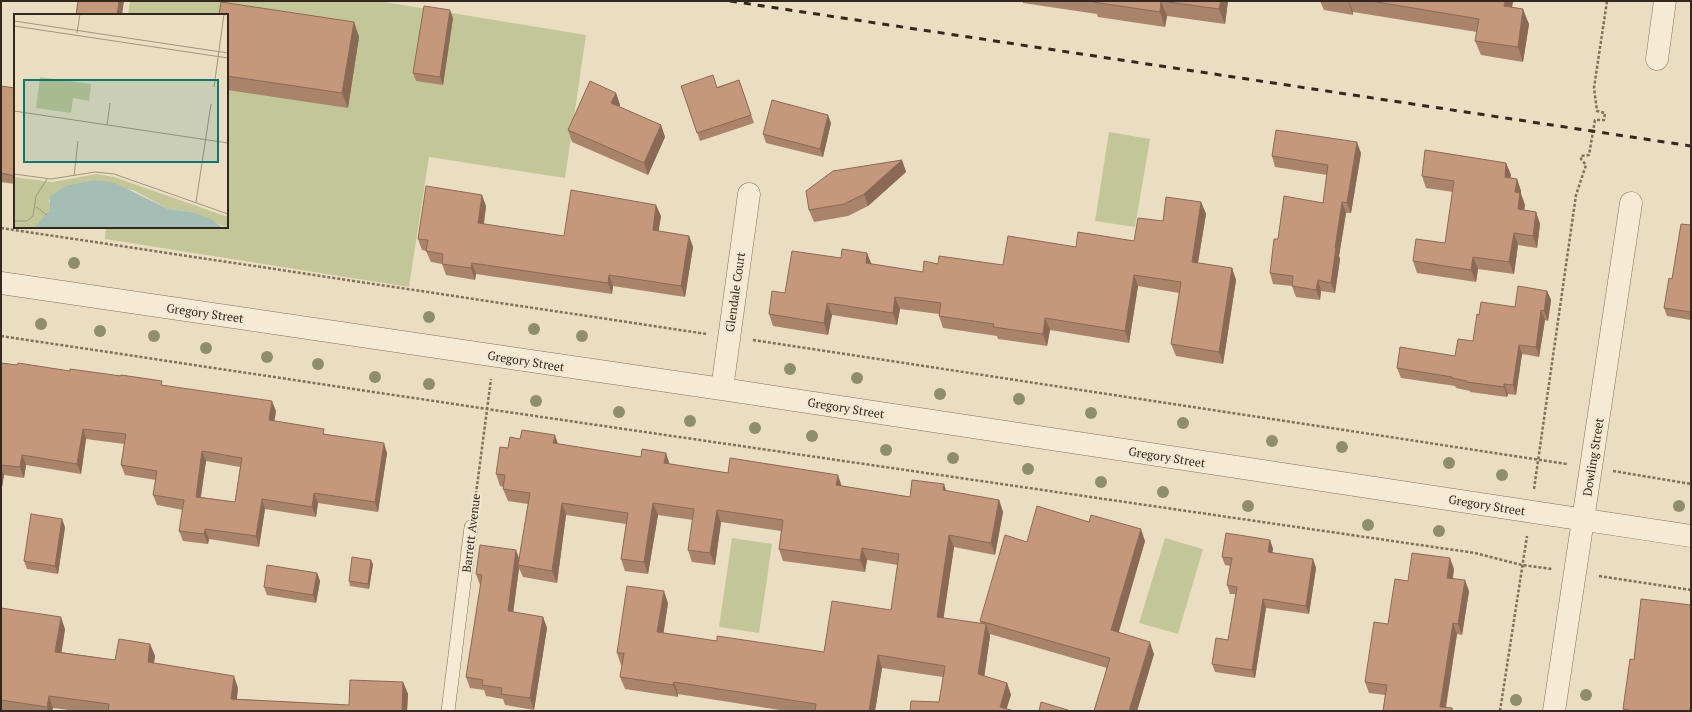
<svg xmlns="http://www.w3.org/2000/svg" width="1692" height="712" font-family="'PT Serif',serif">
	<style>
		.green { fill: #c3c797 }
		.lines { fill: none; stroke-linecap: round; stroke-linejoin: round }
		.lane-casing { stroke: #826f5b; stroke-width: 14 }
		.street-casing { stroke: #826f5b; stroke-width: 23 }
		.path { stroke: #826f5b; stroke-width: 2.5; stroke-dasharray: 3 2; stroke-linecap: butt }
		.lane { stroke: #f5ebd5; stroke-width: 13 }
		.street { stroke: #f5ebd5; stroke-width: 22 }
		.rail { stroke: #33281e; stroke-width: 3; stroke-dasharray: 7 7; stroke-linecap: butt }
		.tree { fill: #8f8e6c }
		.wall { fill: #a9836a; fill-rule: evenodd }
		.shaded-wall { fill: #8a6a56 }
		.building { fill: #c5987b; stroke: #8a6a56; fill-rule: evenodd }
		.labels { text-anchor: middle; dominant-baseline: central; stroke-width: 3.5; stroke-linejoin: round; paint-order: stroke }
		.street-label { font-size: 12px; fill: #33281e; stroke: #f2e8d1 }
		.inset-road { fill: none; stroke: #a19580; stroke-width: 1 }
		.view { fill: #0f766e; fill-opacity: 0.15; stroke: #0f766e; stroke-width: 2 }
		.inset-edge { fill: none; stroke: #33281e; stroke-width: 2 }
	</style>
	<rect width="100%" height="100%" fill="#eaddc2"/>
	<!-- green -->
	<path class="green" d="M130,1H378L586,35L565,178L429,157L409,287L105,239L106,227H227V15H128Z
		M1109,132L1150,139L1135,227L1095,221Z
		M732,538L772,544L759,633L719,627Z
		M1165,538L1203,549L1178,634L1139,623Z"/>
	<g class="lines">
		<!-- lane casing -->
		<g class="lane-casing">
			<path id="lane" d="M448,711L471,527"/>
		</g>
		<!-- street casing -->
		<g class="street-casing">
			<path id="street" d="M1657,59L1665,1
				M1,283L722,389L1691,536
				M722,389L749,194
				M1554,711L1631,203"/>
		</g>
		<!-- path -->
		<path class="path" d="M1,228L707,334
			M1,336L487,409L1475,553L1522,565L1552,569
			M753,340L1567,464
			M1613,471L1691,484
			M1534,489L1576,195L1586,165L1581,159V156L1589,155L1595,120H1604L1605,113L1597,111L1594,88L1607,1
			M474,509L491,379
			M1599,576L1691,590
			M1500,711L1527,536"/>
		<!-- lane -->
		<use href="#lane" class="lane"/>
		<!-- street -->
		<use href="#street" class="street"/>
		<!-- rail -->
		<path class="rail" d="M730,1L1691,146"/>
	</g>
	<!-- trees -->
	<g class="tree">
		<circle cx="74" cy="263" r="6"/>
		<circle cx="429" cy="317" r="6"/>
		<circle cx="41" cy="324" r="6"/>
		<circle cx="534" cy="329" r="6"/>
		<circle cx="100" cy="331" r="6"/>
		<circle cx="154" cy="336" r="6"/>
		<circle cx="582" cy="336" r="6"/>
		<circle cx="206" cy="348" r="6"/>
		<circle cx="267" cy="357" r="6"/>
		<circle cx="318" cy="364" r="6"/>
		<circle cx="790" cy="369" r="6"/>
		<circle cx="375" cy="377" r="6"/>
		<circle cx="857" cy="378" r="6"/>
		<circle cx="429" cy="384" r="6"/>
		<circle cx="940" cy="394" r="6"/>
		<circle cx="1019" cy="399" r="6"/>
		<circle cx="536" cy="401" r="6"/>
		<circle cx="619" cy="412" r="6"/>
		<circle cx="1091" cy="413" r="6"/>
		<circle cx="690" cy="421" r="6"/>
		<circle cx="1183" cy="423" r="6"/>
		<circle cx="755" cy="428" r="6"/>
		<circle cx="812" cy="436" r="6"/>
		<circle cx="1272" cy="441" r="6"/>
		<circle cx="1342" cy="447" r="6"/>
		<circle cx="886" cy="450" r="6"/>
		<circle cx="953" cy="458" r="6"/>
		<circle cx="1449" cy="463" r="6"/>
		<circle cx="1028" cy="469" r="6"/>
		<circle cx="1502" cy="475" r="6"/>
		<circle cx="1101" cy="482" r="6"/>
		<circle cx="1163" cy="492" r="6"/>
		<circle cx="1248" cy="506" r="6"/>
		<circle cx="1679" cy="506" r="6"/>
		<circle cx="1368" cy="525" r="6"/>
		<circle cx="1439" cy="531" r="6"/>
		<circle cx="1586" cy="695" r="6"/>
		<circle cx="1516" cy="700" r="6"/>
	</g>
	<!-- wall -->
	<path class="wall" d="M1023,1H1228L1225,24L1167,16L1165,27L1098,17L1097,14L1023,3Z
		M1320,1H1513L1512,7L1529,24L1523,62L1481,55L1475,41L1477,32L1353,12V15L1324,10Z
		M227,15L354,22L359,37L348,108L227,90Z
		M453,18L443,85L416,81L413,73Z
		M739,80L754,123L700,141L681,86L717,87Z
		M1,86L15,88V184L1,182Z
		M616,93L620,105L619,107L661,125L665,137L648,175L572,142L568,130Z
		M831,123L823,157L766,143L763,134Z
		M1361,153L1351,213H1346L1339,256L1340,259L1335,293L1321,291L1320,300L1296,297L1292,286L1273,284L1270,273L1278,239L1323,203L1327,175L1275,167L1272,156Z
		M902,160L906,172L868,206L848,216L814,222L809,210Z
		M1506,163L1511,175L1510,178L1517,179L1521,191V194L1525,205L1524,210L1536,212L1540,224L1537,248L1518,245L1514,274L1478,269L1476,282L1417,273L1413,261L1445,243L1453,192L1426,188L1422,176Z
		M1201,202L1206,214L1198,263L1232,268L1236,280L1223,364L1176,356L1171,344L1179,293L1138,286L1129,343L1050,330L1047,346L998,339L997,336L943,328L939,316V314L900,309L897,325L832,315L828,335L773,326L769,314L785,293L871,264L923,272L938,264L1003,265L1076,247L1134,241L1163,221Z
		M486,206L484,224L564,236L661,216L658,231L689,236L693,247L685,297L613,286L612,294L476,274L475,280L446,275L442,264L431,262L426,251L422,250L418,239Z
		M1691,225V320L1667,316L1664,308L1672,279Z
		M1547,291L1551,300L1548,321L1545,320L1539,357L1522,354L1516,395L1508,394L1507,397L1470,392V391L1456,388L1455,386L1401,378L1397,368L1455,356L1473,341L1479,315L1515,307Z
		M1,363L17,365L70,371L163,385L276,411L274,421L326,434L387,453L378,512L318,503L316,517L265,509L259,547L209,539L208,544L183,541L179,531L183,510L157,505L153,495L156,480L125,475L121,465L124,444L86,439L81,474L26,465L24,478L4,475L1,493ZM206,461L240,467L235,502L201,497Z
		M520,439L558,444L670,464L728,473L842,486L910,497L946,491L999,500L1003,512L995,555L954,547L943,618L981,624L980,621L1027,542L1145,541L1118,632L1154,654L1137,711H1094L1107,668L990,634V636L984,676L1007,683L1011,695L939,702L943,677L882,668L875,711H786L678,694V697L625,689L620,677L622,665H621L617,653L668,603L663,633L717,641L824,652L891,610L898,565L867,560L865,572L783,561L779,549L781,531L721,522L715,565L692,562L688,550L693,520L658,515L648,574L625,571L621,559L626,524L566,515L557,583L523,577L519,568L513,612L543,617L547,628L534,710L505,705L503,699L486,696L484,690L470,688L466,677L481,585H480L476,574L519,558L528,504L508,501L503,489L504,487L500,486L496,474L508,448Z
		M65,527L58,574L27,569L24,561Z
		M1270,540L1273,549L1272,553L1313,559L1316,568L1309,614L1266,608L1255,678L1215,672L1212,664L1228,640L1236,594H1230L1227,585L1230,566L1225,565L1222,557Z
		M373,564L369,589L350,586L349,581Z
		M1454,569L1453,578L1469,591L1462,635L1457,634L1446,708H1452L1453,711H1383L1385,695L1369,693L1365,682L1408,581Z
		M317,573L320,581L316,603L267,595L264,587Z
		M1,608L65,629L61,652L115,660L150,644L155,656L154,663L238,688L237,699L349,705L403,682L408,694L407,711H77L53,708L52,711H1Z
		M1623,709L1691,711H1624Z"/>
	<!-- shaded-wall -->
	<path class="shaded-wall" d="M119,1H124L122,15H117Z
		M1161,1L1167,16L1165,27L1160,12Z
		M1221,1H1228L1225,24L1219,9Z
		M1348,1H1349L1353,12V15Z
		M1505,1H1513L1510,21L1504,6Z
		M1523,9L1529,24L1523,62L1518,47Z
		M450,10L453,18L443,85L440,77Z
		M354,22L359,37L348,108L342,93Z
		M616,93L620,105L615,115L611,103Z
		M828,115L831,123L823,157L820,149Z
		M661,125L665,137L648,175L644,163Z
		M1357,142L1361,153L1351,213L1347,203Z
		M902,160L906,172L868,206L864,194Z
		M1506,163L1511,175L1509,189L1505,177Z
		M1517,179L1521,191V194L1525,205L1522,221L1518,209L1515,192Z
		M482,195L486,206L482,235L478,223Z
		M1201,202L1206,214L1196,274L1192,262Z
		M1342,202L1346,213L1339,256L1340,259L1335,293L1331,283L1335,248Z
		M656,205L661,216L657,242L653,230Z
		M1536,212L1540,224L1537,248L1533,236Z
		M1514,233L1518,245L1514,274L1509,262Z
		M689,236L693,247L685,297L681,286Z
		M867,253L872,265L866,263Z
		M1473,257L1478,269L1476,282L1471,270Z
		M472,263L476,274L475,280L471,268Z
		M1232,268L1236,280L1223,364L1219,352Z
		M609,275L613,286L612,294L608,283Z
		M1134,275L1138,286L1129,343L1125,331Z
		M1318,280L1321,291L1320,300L1316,290Z
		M1547,291L1551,300L1548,321L1544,311Z
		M895,297L900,309L897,325L893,313Z
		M827,303L832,315L828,335L824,323Z
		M1541,310L1545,320L1539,357L1536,347Z
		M1045,318L1050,330L1047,346L1043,334Z
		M1519,345L1522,354L1516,395L1513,385Z
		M1504,384L1508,394L1507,397L1504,387Z
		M272,401L276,411L273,430L269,420Z
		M83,429L86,439L81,474L77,464Z
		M555,435L559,447L553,443Z
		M384,443L387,453L378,512L375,502Z
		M202,451L206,461L199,507L196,497Z
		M666,453L670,465L664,463Z
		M22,455L26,465L24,478L20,467Z
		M1,467L4,475L1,493Z
		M838,475L842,487L836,485Z
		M944,484L948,496L943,490Z
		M314,493L318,503L316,517L312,507Z
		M262,499L265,509L259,547L256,536Z
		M999,500L1003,512L995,555L991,543Z
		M562,503L566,515L557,583L552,571Z
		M653,503L658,515L648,574L644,562Z
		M717,510L721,522L715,565L710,553Z
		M62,519L65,527L58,574L55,566Z
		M205,529L209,539L208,544L204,534Z
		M1141,529L1145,541L1116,642L1111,630Z
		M949,535L954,547L942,629L937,617Z
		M1270,540L1273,549L1271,561L1268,552Z
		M862,548L867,560L865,572L860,560Z
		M516,550L520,561L518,565L519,568L512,622L508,611Z
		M1450,558L1454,569L1451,589L1447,578Z
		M1313,559L1316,568L1309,614L1306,606Z
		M371,560L373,564L369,589L368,584Z
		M317,573L320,581L316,603L313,595Z
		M1465,580L1469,591L1462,635L1458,624Z
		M664,591L668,603L662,644L657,632Z
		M1263,599L1266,608L1255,678L1252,670Z
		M61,617L65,629L60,663L55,652Z
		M543,617L547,628L534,710L530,698Z
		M1453,623L1457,634L1445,711L1440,707Z
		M986,624L990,636L983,686L978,674Z
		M1150,642L1154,654L1137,711H1129Z
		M150,644L155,656L152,674L148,662Z
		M878,655L882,668L875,711H869Z
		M234,676L238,688L235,711L231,699Z
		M403,682L408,694L407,711H402Z
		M674,682L678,694V697L673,685Z
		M1007,683L1011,695L1006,711L1000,707Z
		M49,696L53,708L52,711H48L47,707Z"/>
	<!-- building -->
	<path class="building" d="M78,1H119L117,15H76Z
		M1093,1H1221L1219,9L1161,1L1160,12L1093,2Z
		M1371,1H1505L1504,6L1523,9L1518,47L1475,41L1479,19Z
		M221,2L354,22L342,93L227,76V15H219Z
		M424,6L450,10L440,77L413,73Z
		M713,75L717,88L739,80L751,115L697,133L681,86Z
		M590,81L616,93L611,103L661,125L644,163L568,130Z
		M1,86L15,88V176L1,173Z
		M772,100L828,115L820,149L763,134Z
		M1276,130L1357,142L1347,203L1342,202L1335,248H1336L1331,283L1318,280L1316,290L1292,286L1293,276L1270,273L1274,239H1278L1284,196L1323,203L1328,165L1272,156Z
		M1425,150L1506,163L1505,177L1517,179L1515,192L1520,193L1518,209L1536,212L1533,236L1514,233L1509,262L1473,257L1471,270L1413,261L1416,239L1445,243L1454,181L1422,176Z
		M902,160L864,194L844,204L809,210L806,191L833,171Z
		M426,186L482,195L478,223L564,236L571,190L656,205L653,230L689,236L681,286L609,275L608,283L472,263L471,268L442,264L443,254L426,251L428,240L418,239Z
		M1166,197L1201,202L1192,262L1232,268L1219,352L1171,344L1181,282L1134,275L1125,331L1045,318L1043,334L993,327L994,324L939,316L941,303L895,297L893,313L827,303L824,323L769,314L772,291L785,293L792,251L841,258L842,249L867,253L866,263L923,272L924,261L938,264L939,256L1003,265L1008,236L1076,247L1078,232L1134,241L1138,218L1163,221Z
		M1681,224L1691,225V312L1664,308L1669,278L1672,279Z
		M1518,286L1547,291L1544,311L1541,310L1536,347L1519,345L1513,385L1504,384V387L1467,382V381L1452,378V377L1397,368L1400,347L1455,356L1458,339L1473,341L1477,314L1479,315L1481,302L1515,307Z
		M1,363L17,365L18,363L70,371V369L121,376V375L162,381L161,385L272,401L269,420L324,429L323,434L384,443L375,502L314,493L312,507L262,499L256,536L205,529L204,534L179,531L184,500L153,495L157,471L121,465L126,434L83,429L77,464L22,455L20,467L1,465ZM202,451L242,458L235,502L196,497Z
		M522,430L555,435L553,443L641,457L642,449L666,453L664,463L728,473L730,458L838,475L836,485L910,497L912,480L944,484L943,490L999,500L991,543L949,535L937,617L986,624L978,674L1007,683L1000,707L1014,711H910L911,701L939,702L945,666L878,655L869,711H815L816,704L674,682L673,685L620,677L624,653H617L627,586L664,591L657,632L717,641V636L824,652L832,601L891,610L899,554L862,548L860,560L779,549L783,520L717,510L710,553L688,550L694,509L653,503L644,562L621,559L628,513L562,503L552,571L518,565L530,493L503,489L505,475L496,474L500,447L508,448L510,437L520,439Z
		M1037,506L1089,522L1091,515L1141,529L1111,630L1150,642L1129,711H1094L1110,658L980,621L1005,535L1027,542Z
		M31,514L62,519L55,566L24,561Z
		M1226,533L1270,540L1268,552L1313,559L1306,606L1263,599L1252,670L1212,664L1216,638L1228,640L1237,587L1227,585L1232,558L1222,557Z
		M480,545L516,550L508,611L543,617L530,698L501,694L502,688L482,685L483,680L466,677L482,575L476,574Z
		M1412,553L1450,558L1447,578L1465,580L1458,624L1453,623L1440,707L1452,708V711H1383L1387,685L1365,682L1374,622L1388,624L1395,579L1408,581Z
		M352,557L371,560L368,584L349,581Z
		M267,565L317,573L313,595L264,587Z
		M1641,599L1691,605V702L1690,711H1629V710L1623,709L1630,659L1634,660Z
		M1,608L61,617L55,652L115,660L119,639L150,644L148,662L234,676L231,699L349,705L350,680L403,682L402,711H108L109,704L49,696L47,707L1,700Z
		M1041,702L1071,711H1039Z"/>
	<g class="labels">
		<!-- street labels -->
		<g class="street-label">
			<text transform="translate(735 292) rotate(-82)">Glendale Court</text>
			<text transform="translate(205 313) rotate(8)">Gregory Street</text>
			<text transform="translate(526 361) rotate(9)">Gregory Street</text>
			<text transform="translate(846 408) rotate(9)">Gregory Street</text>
			<text transform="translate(1167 457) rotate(9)">Gregory Street</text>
			<text transform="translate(1593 457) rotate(-81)">Dowling Street</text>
			<text transform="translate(1487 505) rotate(9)">Gregory Street</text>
			<text transform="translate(471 533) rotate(-83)">Barrett Avenue</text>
		</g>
	</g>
	<!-- overview -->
	<g transform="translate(14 14)">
		<rect width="214" height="214" fill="#eaddc2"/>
		<path d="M26,63L77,70L75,87L59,84L57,99L22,94ZM83,160L100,163L214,203V214L178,198L154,195L121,177L81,166L54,171L35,186L37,192L34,200L20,214H0V163L38,168Z" fill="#c3c797"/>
		<path d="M81,166L101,169L154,195L178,198L197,205L209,214H20L36,196V182L54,171Z" fill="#a4bdb5"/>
		<path class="inset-road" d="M0,7L214,39M0,12L214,44M63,19L66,0M200,73L210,0M0,97L214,129M93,111L96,89M0,160L37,165L81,158L100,160L214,200M60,162L64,127M182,188L197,90M22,193L33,201M0,207H13L19,202L22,182L33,165"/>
		<path class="view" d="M10,66H204V148H10Z"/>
		<rect width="214" height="214" class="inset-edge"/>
	</g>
	<!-- border -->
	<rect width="1692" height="712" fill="none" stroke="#33281e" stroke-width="4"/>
</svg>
